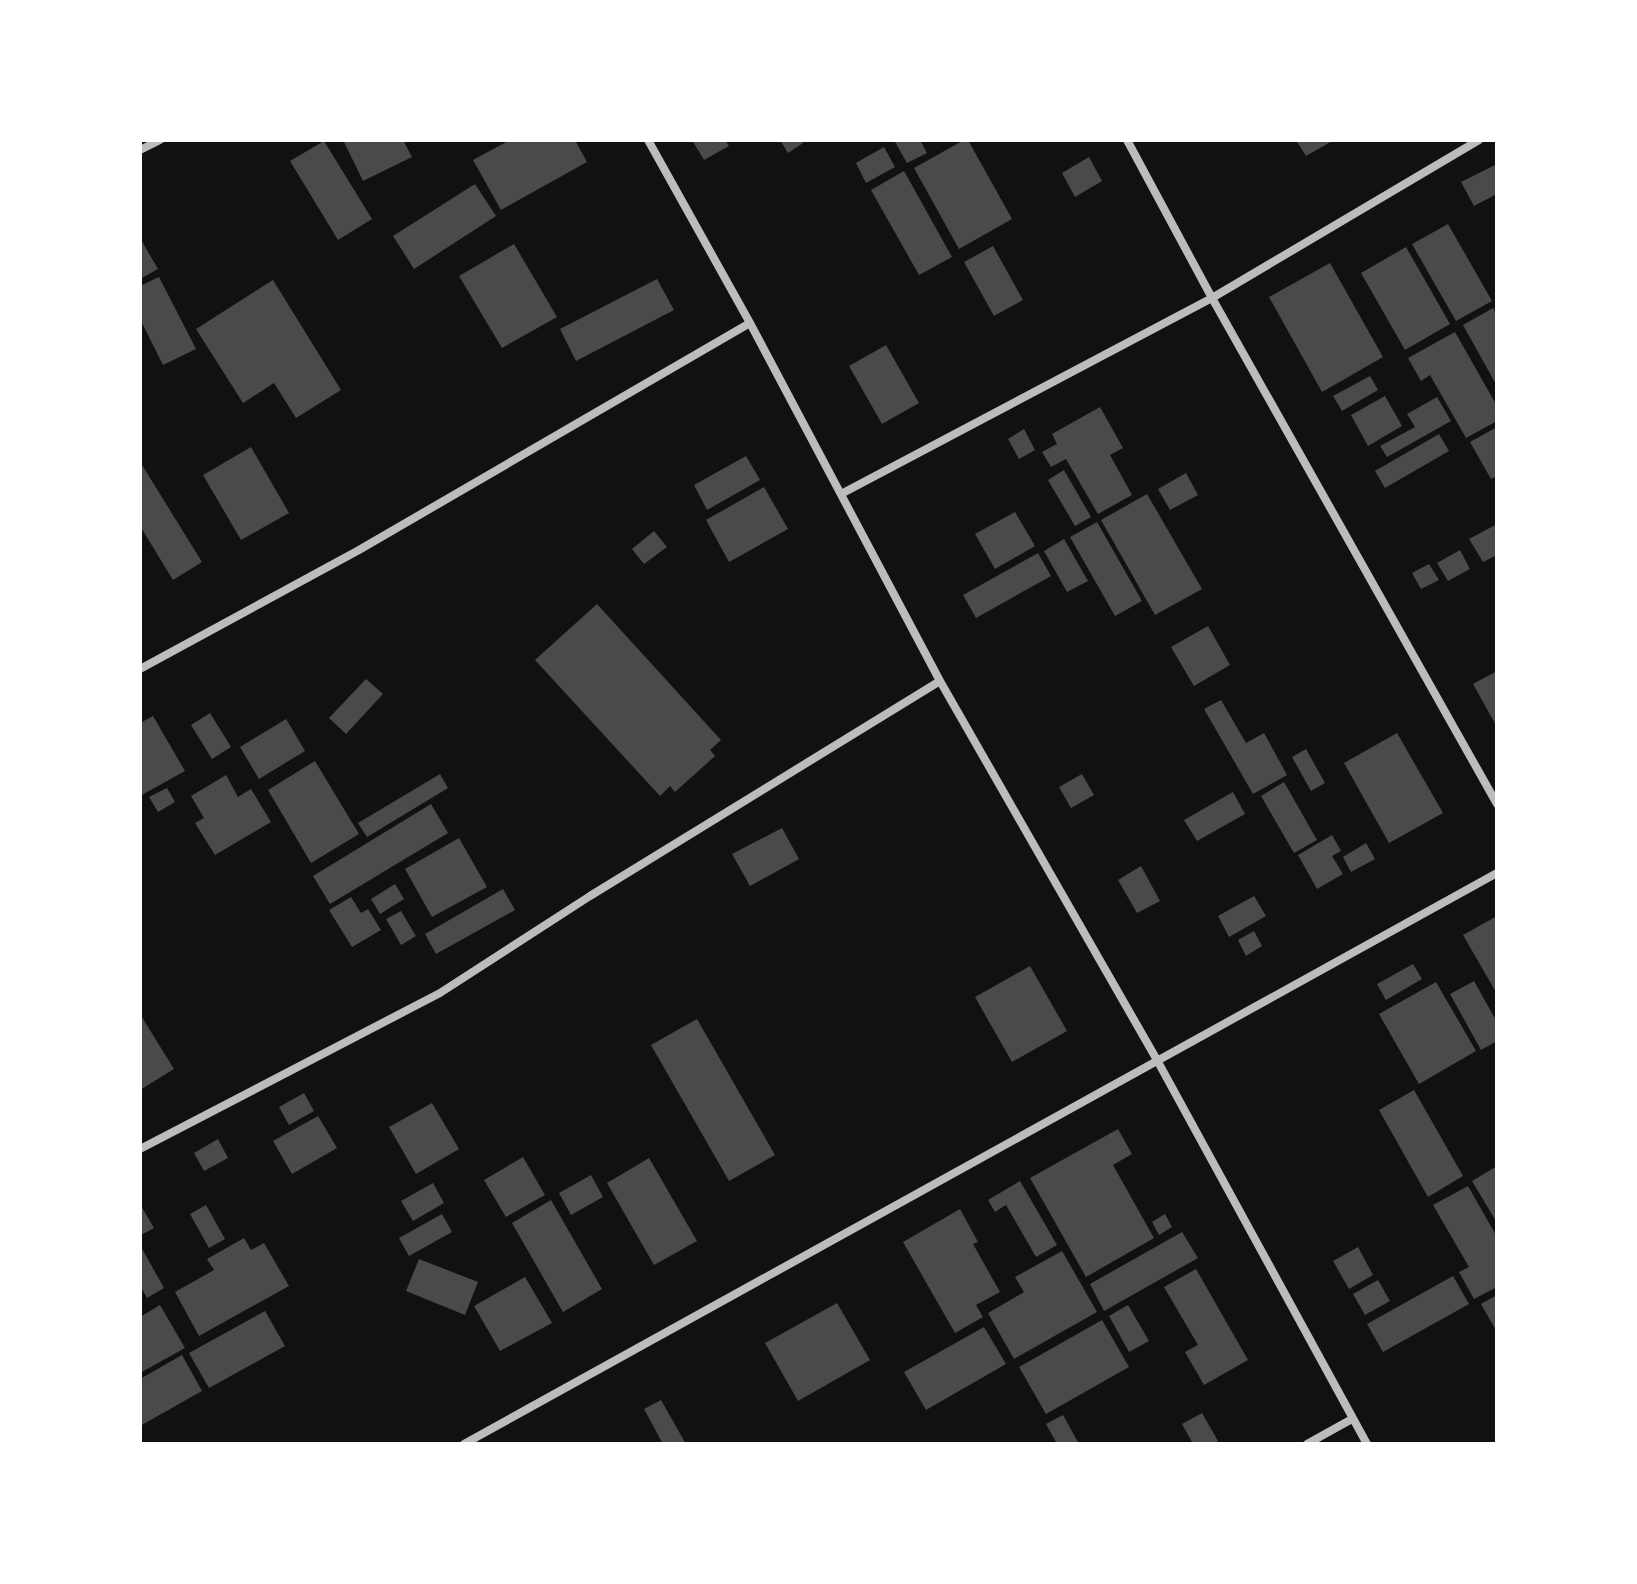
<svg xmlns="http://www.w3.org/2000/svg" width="1637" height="1584" font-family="'Work Sans',sans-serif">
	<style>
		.building { fill: #4a4a4a }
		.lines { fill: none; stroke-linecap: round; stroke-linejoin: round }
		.minor { stroke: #bcbcbc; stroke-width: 8 }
	</style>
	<rect width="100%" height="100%" fill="#111"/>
	<!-- building -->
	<path class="building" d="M343,140H403L412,157L363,181Z
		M510,140H575L587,162L501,210L473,160Z
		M692,140H725L729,146L704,160Z
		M780,140H801L803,143L788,153Z
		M894,140H920L927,153L907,163Z
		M964,140H968L1012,219L959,249L914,168Z
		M1296,140H1334L1306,156Z
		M324,141L372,219L338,240L290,161Z
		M884,147L895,167L866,183L856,163Z
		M1089,157L1102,181L1075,197L1062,173Z
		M1497,164V194L1474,206L1461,182Z
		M904,171L952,257L919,275L871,190Z
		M475,184L496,216L414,269L393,236Z
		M1448,224L1492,301L1456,321L1412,244Z
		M140,238L158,269L140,279Z
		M514,244L557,317L502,348L459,276Z
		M993,246L1023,300L994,316L964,262Z
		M1406,247L1450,324L1405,350L1361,273Z
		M1330,263L1383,357L1322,392L1269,297Z
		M159,277L196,349L163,365L140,319V286Z
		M657,279L674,310L576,361L560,329Z
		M273,280L341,390L296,418L274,383L243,403L196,329Z
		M1493,308L1497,315V386L1463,325Z
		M1455,332L1497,406V421L1466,438L1430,375L1421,381L1408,358Z
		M886,345L919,403L882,424L849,366Z
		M1370,376L1378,390L1342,411L1333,396Z
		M1385,396L1402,426L1368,446L1351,415Z
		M1437,397L1451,421L1387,457L1380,446L1415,427L1407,414Z
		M1100,407L1123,448L1110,455L1132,495L1098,514L1066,459L1051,467L1042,452L1057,444L1052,434Z
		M1497,427V476L1491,479L1470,442Z
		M1024,429L1035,450L1019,459L1008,439Z
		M1439,434L1449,451L1385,488L1375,471Z
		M251,447L289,513L241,540L203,475Z
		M746,456L760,480L707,510L694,485Z
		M142,465L202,562L173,580L140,526V466Z
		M1064,470L1091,517L1075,526L1048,480Z
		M1186,473L1198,495L1170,510L1158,489Z
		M764,487L788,529L729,562L706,520Z
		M1147,494L1202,589L1155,615L1101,520Z
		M1015,512L1035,546L995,569L975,534Z
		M1097,522L1142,601L1115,616L1070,537Z
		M1497,524V555L1483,562L1469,539Z
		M654,531L667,547L644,564L632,549Z
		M1064,539L1088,581L1067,592L1044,551Z
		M1460,550L1470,569L1448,581L1437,563Z
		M1038,553L1051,576L976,618L963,595Z
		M1429,564L1439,580L1421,589L1412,573Z
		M597,604L721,740L710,750L715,756L675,792L670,786L660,796L535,660Z
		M1208,626L1230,665L1194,686L1171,647Z
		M1497,671V727L1473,684Z
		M366,679L383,694L346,734L329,718Z
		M1221,700L1246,743L1264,733L1287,775L1253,794L1204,709Z
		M210,713L231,747L212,759L191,725Z
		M153,716L185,771L140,796V723Z
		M286,719L305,751L259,779L240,747Z
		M1397,733L1443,813L1389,843L1344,763Z
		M1306,749L1325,783L1311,791L1292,757Z
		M315,761L359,834L311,863L268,790Z
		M440,774L448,788L367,837L358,823Z
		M1082,774L1094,795L1071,808L1059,787Z
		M226,775L238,797L251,789L271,822L215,855L195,823L204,818L191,796Z
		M1284,782L1317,840L1294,853L1261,796Z
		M167,788L175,802L158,812L149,797Z
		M1233,792L1245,814L1197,841L1184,820Z
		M431,804L448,833L330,904L313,876Z
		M782,828L799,859L750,886L732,854Z
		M1332,835L1341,851L1332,856L1343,874L1317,889L1298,855Z
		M459,838L487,887L432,917L405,869Z
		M1366,843L1375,859L1351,872L1343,857Z
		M1141,866L1160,901L1137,913L1118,880Z
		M395,884L404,899L380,914L371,899Z
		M503,889L515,910L436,954L425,934Z
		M1254,896L1266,916L1229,937L1218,916Z
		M351,897L361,913L368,909L381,930L352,947L329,910Z
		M401,911L416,936L401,945L386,919Z
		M1497,916V994L1463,935Z
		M1254,931L1262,946L1246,956L1238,940Z
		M1413,964L1422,979L1386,1000L1377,984Z
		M1030,966L1067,1031L1012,1062L975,997Z
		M1474,981L1497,1022V1041L1481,1050L1450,994Z
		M1436,982L1476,1051L1419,1084L1379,1014Z
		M140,1014L174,1069L140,1090Z
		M697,1019L775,1155L729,1181L651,1045Z
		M1414,1090L1463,1176L1428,1197L1379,1110Z
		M304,1093L314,1111L289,1125L279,1107Z
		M432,1103L459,1149L416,1174L389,1127Z
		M318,1116L337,1148L292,1174L273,1141Z
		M1118,1129L1132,1154L1113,1165L1154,1238L1086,1277L1030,1178Z
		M218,1139L228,1158L204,1171L194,1153Z
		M523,1157L545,1195L506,1217L484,1180Z
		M649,1158L697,1241L654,1265L607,1183Z
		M1497,1166V1223L1472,1181Z
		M591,1175L603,1197L571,1215L559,1193Z
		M1020,1181L1057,1245L1036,1257L1006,1205L995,1212L988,1200Z
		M433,1183L444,1203L413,1221L401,1201Z
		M1468,1186L1497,1237V1287L1474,1299L1459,1272L1469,1267L1433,1205Z
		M551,1200L602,1289L563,1312L512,1223Z
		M140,1204L154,1228L141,1235L140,1234Z
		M206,1205L225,1239L209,1248L190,1214Z
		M960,1209L978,1242L973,1244L1000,1292L976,1305L983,1317L955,1333L903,1242Z
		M442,1214L452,1232L409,1256L399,1238Z
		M1165,1214L1172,1227L1159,1235L1152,1222Z
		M1182,1232L1198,1258L1104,1311L1090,1284Z
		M244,1238L251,1250L264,1243L289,1286L199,1336L175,1292L214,1270L207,1259Z
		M140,1245L164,1288L147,1298L140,1286Z
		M1358,1247L1373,1275L1349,1289L1333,1261Z
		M1062,1251L1097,1312L1014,1359L988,1313L1024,1292L1015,1277Z
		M419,1259L478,1282L465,1315L406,1291Z
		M1196,1269L1248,1360L1204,1385L1185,1352L1198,1345L1164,1287Z
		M1453,1276L1469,1304L1383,1352L1367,1324Z
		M525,1277L552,1323L500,1351L474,1306Z
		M1378,1280L1390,1301L1365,1315L1353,1294Z
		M1497,1295V1332L1481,1304Z
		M837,1303L870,1360L798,1401L765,1343Z
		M160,1305L185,1348L140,1373V1317Z
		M1128,1305L1149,1341L1129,1352L1109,1316Z
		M265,1311L285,1346L209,1388L189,1353Z
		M1102,1320L1129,1367L1046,1414L1019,1367Z
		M984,1327L1006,1364L926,1410L904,1372Z
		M182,1355L202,1391L140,1426V1379Z
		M661,1400L686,1444H663L644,1409Z
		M1202,1413L1218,1441L1213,1444H1193L1182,1424Z
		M1063,1415L1079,1444H1057L1046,1424Z"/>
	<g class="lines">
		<!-- minor -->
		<path class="minor" d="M648,140L750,323L940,681L1157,1060L1367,1444
			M1127,140L1212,298L1497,804
			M140,150L160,140
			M841,494L1212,298L1479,140
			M140,669L359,550L750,323
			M140,1149L440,993L590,896L940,681
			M464,1444L1497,873
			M1307,1444L1352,1419"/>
	</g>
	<!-- border -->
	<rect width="1637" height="1584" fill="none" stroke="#ffffff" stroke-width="284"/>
</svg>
